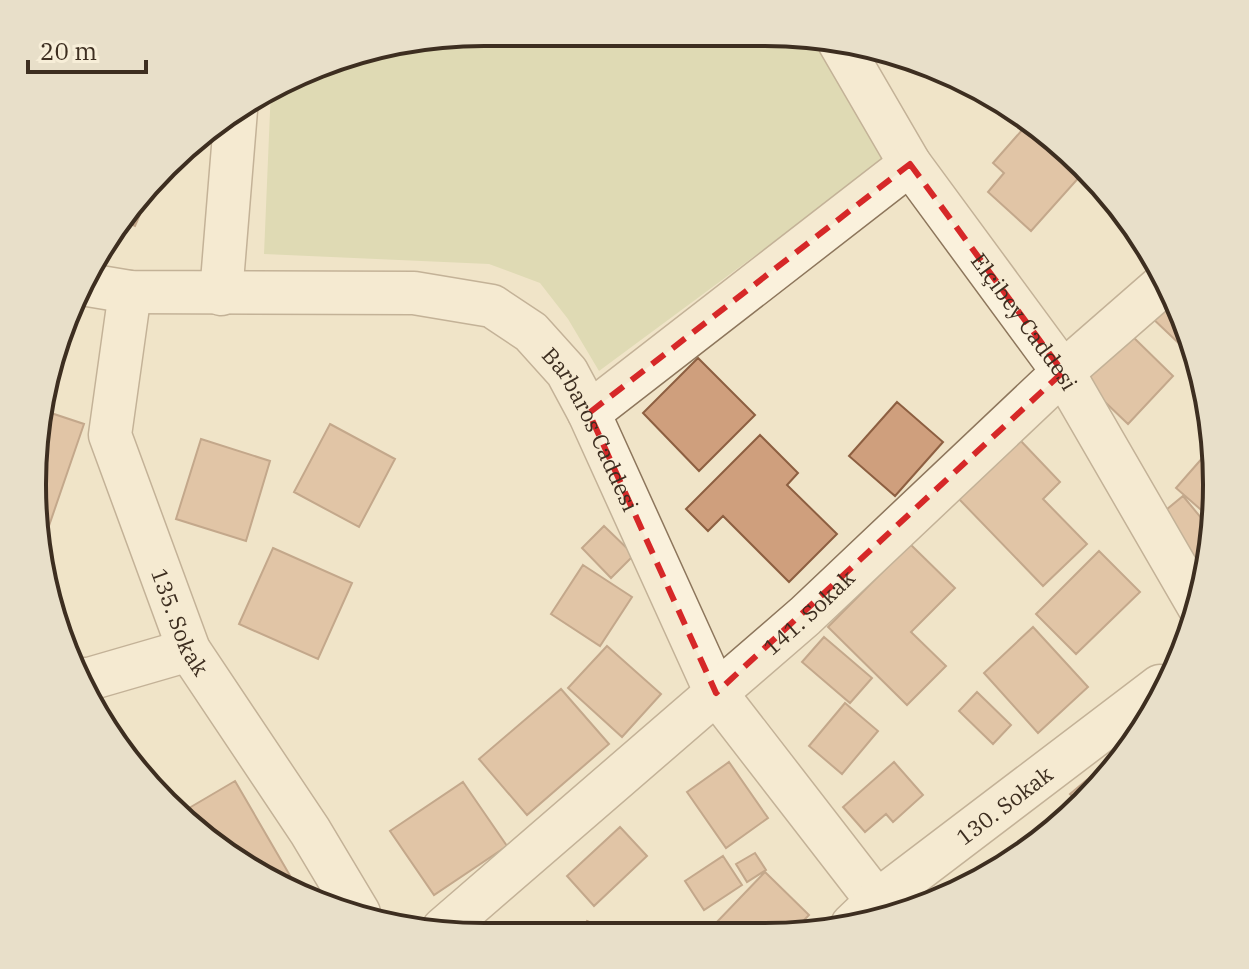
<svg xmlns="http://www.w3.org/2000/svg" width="1249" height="969" font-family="'IBM Plex Serif',serif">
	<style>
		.green { fill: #c9cf9b }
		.building { fill: #cf9f7d; stroke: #8d5f41; stroke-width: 2 }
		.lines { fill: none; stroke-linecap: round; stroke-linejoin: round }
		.minor-casing { stroke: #8d765c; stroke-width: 45 }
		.minor { stroke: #faf1dc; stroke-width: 42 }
		.marked { fill: none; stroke: #d62828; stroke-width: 6; stroke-dasharray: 16 10; stroke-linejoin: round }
		.labels { text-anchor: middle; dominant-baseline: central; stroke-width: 6; stroke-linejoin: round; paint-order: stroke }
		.street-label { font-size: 22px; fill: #3d2e20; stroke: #f7eed8 }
		.rim { fill: none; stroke: #3d2e20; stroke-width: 4 }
	</style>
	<rect width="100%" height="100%" fill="#f0e4c8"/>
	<!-- green -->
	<path class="green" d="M485,32L794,33L818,38L883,161L599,371L568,319L540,283L489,264L264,254L271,88L367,48Z"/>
	<!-- building -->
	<path class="building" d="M1030,121L1057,145L1082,174L1031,231L988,192L1004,173L993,163Z
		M157,175L135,226L122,220Z
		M1169,295L1188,352L1149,315Z
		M1129,333L1173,376L1128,424L1083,381Z
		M698,358L755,415L699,471L643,413Z
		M897,402L943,442L895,496L849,456Z
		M42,410L84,424L41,549L32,485Z
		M330,424L395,459L359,527L294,492Z
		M760,435L798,473L787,485L837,534L789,582L723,516L708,531L686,509Z
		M201,439L270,461L246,541L176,519Z
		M1019,439L1060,482L1043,499L1087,544L1043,586L958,498Z
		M1212,447L1207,515L1176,488Z
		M1183,496L1207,525L1203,579L1155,519Z
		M604,526L634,555L611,578L582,548Z
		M910,544L955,588L911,632L946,666L907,705L828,627Z
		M273,548L352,583L318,659L239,624Z
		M1099,551L1140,592L1076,654L1036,614Z
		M583,565L632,597L600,646L551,614Z
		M1033,627L1088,687L1038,733L984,673Z
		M824,637L872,678L850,703L802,662Z
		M607,646L661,694L622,737L568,688Z
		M561,689L609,744L527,815L479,759Z
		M977,692L1011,725L993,744L959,711Z
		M845,703L878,731L842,774L809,746Z
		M1134,740L1124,760L1077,801L1070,794Z
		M729,762L768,818L726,848L687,792Z
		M894,762L923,795L893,822L886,814L865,832L843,807Z
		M235,781L292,879L287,883L233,860L195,829L184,811Z
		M463,782L507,846L434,895L390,831Z
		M620,827L647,856L594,906L567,876Z
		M755,853L766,870L747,882L736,864Z
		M723,856L742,885L704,910L685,881Z
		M765,872L809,915L789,936L724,935L714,925Z
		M587,921L609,932H582Z"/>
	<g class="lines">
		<!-- minor casing -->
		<g class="minor-casing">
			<g id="minor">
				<path id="s1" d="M839,42L910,164L1063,372L1199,607"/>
				<path id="s2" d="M82,284L130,292L414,293L492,306L531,332L567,372L589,413L716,693L877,901L884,918"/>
				<path id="s3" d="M130,292L110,435L189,650L310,831L359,913"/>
				<path d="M221,294L236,110"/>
				<path d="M589,413L910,164"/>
				<path d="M80,679H89L189,650"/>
				<path id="s4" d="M852,925L877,901L1160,686"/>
				<path id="s5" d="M443,929L805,616L1063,372L1165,283"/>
			</g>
		</g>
		<!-- minor -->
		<use href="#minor" class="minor"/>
	</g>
	<!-- marked area -->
	<path d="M0 0H1249V969H0ZM910,164L1063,372L716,693L589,413Z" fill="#f0e4c8" fill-opacity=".55" fill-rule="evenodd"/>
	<path class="marked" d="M910,164L1063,372L716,693L589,413Z"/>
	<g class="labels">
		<!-- street labels -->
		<g class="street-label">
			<text stroke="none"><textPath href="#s1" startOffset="336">Elçibey Caddesi</textPath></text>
			<text stroke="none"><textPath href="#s2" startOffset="574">Barbaros Caddesi</textPath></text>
			<text stroke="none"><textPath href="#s5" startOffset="484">141. Sokak</textPath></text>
			<text stroke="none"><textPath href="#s3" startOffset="344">135. Sokak</textPath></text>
			<text stroke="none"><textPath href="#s4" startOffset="194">130. Sokak</textPath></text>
		</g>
	</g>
	<!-- crop -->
	<path d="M0 0H1249V969H0ZM484 46H765A438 438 0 0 1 1203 484V485A438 438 0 0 1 765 923H484A438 438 0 0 1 46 485V484A438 438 0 0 1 484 46Z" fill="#e8dfc9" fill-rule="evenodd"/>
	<path class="rim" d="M484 46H765A438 438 0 0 1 1203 484V485A438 438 0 0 1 765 923H484A438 438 0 0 1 46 485V484A438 438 0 0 1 484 46Z"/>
	<!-- scale -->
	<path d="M28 60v12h118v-12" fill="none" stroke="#3d2e20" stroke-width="4"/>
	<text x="40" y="60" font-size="24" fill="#3d2e20" stroke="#f7eed8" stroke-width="6" paint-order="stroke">20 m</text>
</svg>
